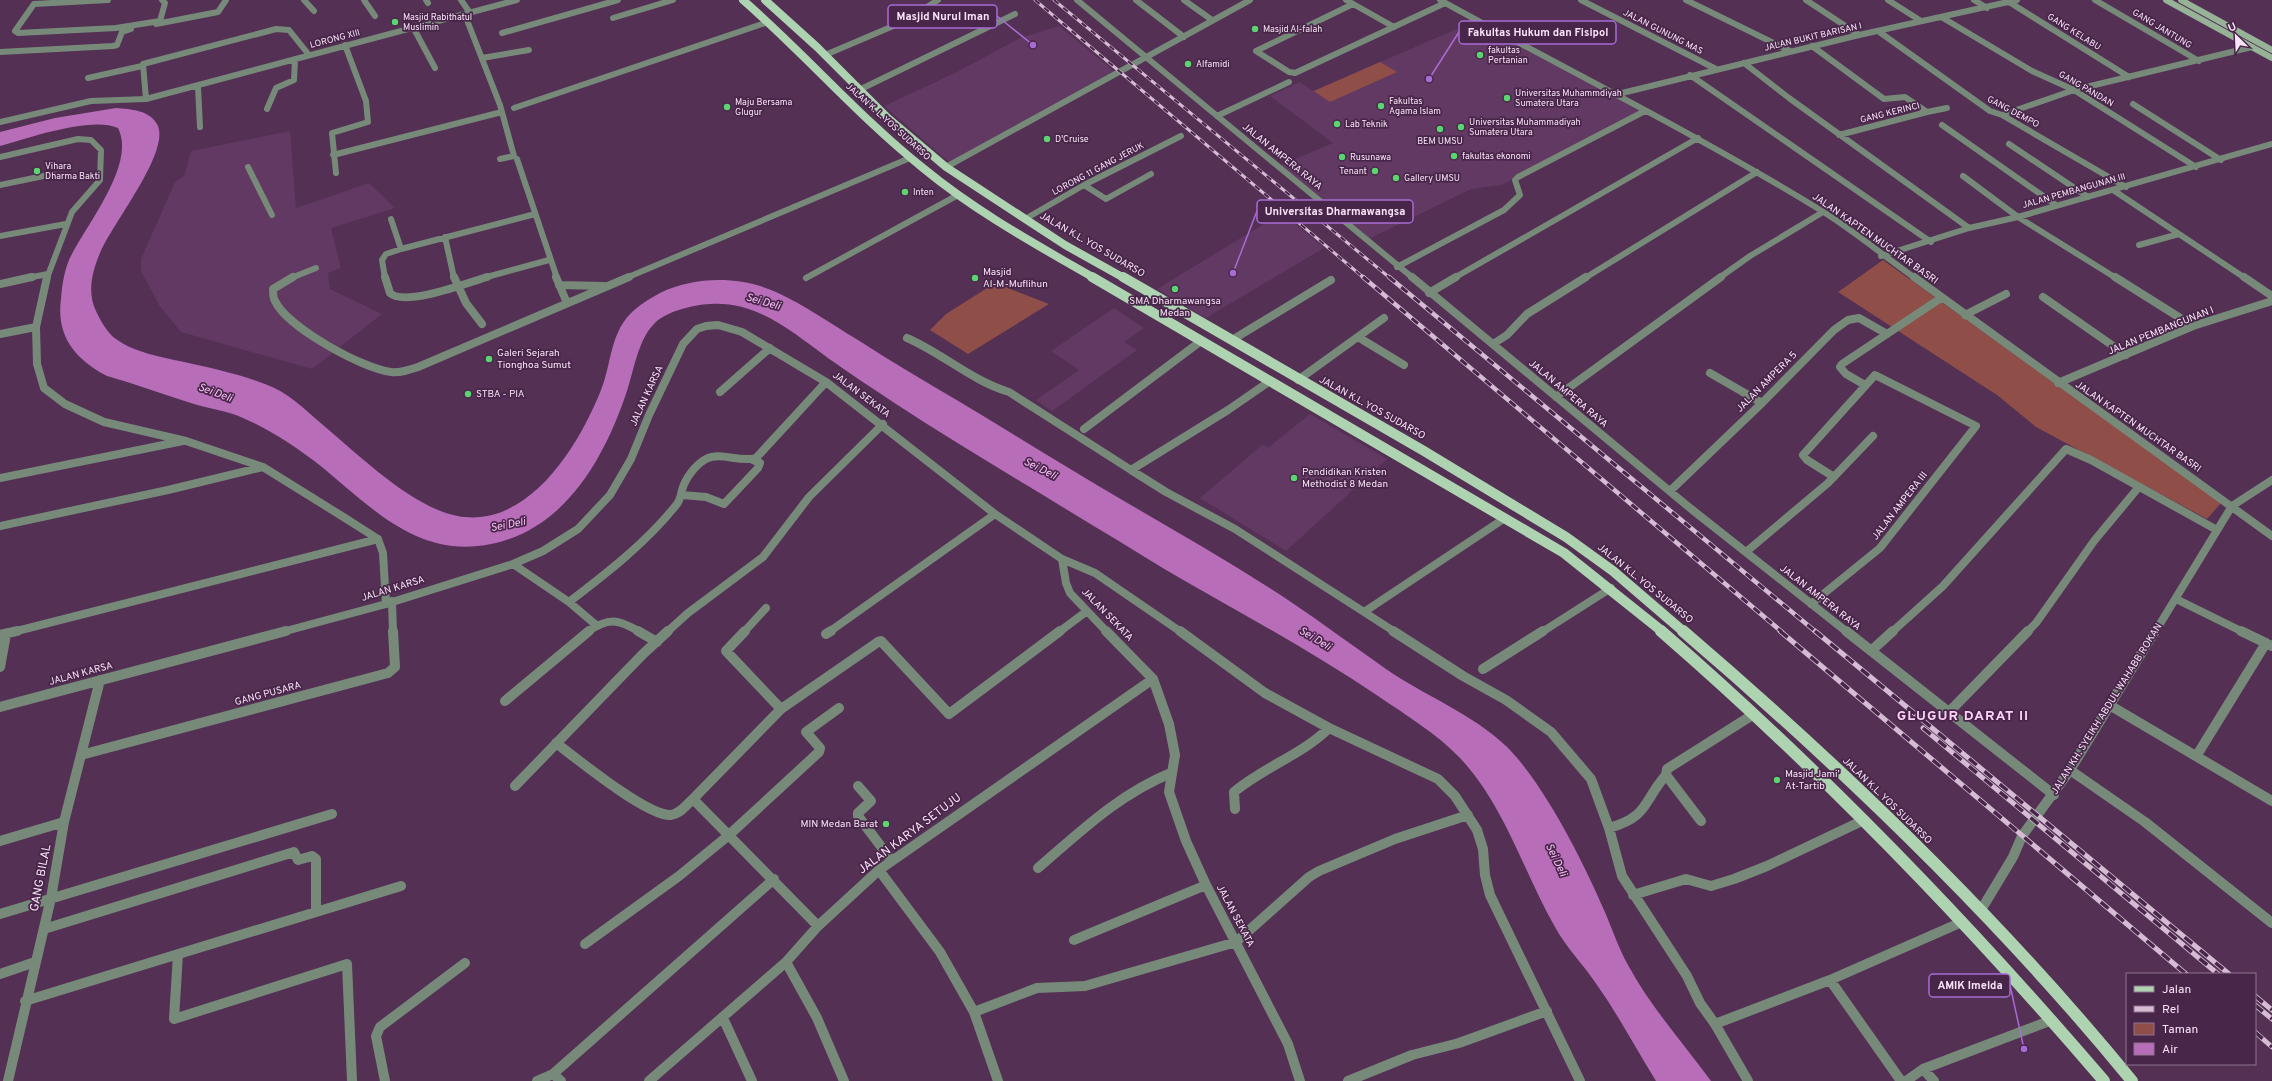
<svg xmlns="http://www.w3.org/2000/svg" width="2272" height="1081" font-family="Overpass,sans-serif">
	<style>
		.built { fill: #623962 }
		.green { fill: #8f4f48 }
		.water { fill: #b86db8 }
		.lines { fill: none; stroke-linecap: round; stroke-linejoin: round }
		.street-far2 { stroke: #778a79; stroke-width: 6 }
		.street-far1 { stroke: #778a79; stroke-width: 8 }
		.street { stroke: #778a79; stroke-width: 10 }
		.secondary { stroke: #96b398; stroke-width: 6 }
		.primary-far2 { stroke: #add3b0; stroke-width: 8 }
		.primary-far1 { stroke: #add3b0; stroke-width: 10 }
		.primary { stroke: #add3b0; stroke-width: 12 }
		.rail-far2-casing { stroke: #d5bbd4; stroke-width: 3 }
		.rail-far1-casing { stroke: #d5bbd4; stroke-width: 4.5 }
		.rail-casing { stroke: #d5bbd4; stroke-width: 5 }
		.rail-far2 { stroke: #482649; stroke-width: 2; stroke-dasharray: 6; stroke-linecap: butt }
		.rail-far1 { stroke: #482649; stroke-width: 3; stroke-dasharray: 8; stroke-linecap: butt }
		.rail { stroke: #482649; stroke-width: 3.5; stroke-dasharray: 10; stroke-linecap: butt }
		.poi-dot { fill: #5ad56f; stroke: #482649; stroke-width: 1.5 }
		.labels { text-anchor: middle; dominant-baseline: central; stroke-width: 3.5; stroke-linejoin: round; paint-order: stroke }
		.far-poi-label { font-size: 9px; fill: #fbe4fa; stroke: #482649; text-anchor: start }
		.far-street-label { font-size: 9px; fill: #fbe4fa; stroke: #482649 }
		.street-label { font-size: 10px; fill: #fbe4fa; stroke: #482649 }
		.poi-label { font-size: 10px; fill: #fbe4fa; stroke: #482649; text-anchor: start }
		.water-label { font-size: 11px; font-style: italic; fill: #fdc2fc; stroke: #482649 }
		.near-street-label { font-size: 12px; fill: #fbe4fa; stroke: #482649 }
		.district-label { font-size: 14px; font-weight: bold; letter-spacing: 1px; fill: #fdd1fc; stroke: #482649 }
		.leader { fill: none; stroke: #a86cd4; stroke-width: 1.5 }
		.callout-dot { fill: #a86cd4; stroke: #482649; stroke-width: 1.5 }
		.callout { fill: #482649; stroke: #a86cd4; stroke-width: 1.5 }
		.callout-label { font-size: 11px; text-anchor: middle; font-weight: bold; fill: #fbe4fa }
	</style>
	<rect width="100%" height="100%" fill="#533054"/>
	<!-- built -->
	<path class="built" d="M1473,22L1642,111L1502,185L1471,189L1369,239L1281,165L1333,143L1270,96L1300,82L1313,91Z
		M1059,26L1114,71L949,162L884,106L957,72L1020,38Z
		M290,131L296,208L369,183L395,208L331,228L341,268L328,273L330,289L382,314L312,369L181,332L159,305L141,271V259L175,182L184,176L191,151Z
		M1282,213L1324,248L1206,318L1157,289Z
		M1114,308L1144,328L1124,342L1137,350L1052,411L1036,400L1079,370L1051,351Z
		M1310,414L1387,459L1286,551L1200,498L1262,445L1269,447Z"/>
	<!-- green -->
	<path class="green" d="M1380,62L1397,72L1330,102L1314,91Z
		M1883,260L2221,503L2207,519L2036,427L1997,395L1838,292Z
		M995,283L1049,304L968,354L930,330L946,314Z"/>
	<!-- water -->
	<path class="water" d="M116,108C130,109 151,110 158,126C169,154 112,224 100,253C92,272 87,292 96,311C100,320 108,334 116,339C135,353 162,357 184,362C211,368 239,374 265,384C288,392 304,409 323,425C355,452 399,494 438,510C518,544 576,453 601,390C610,368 610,343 623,323C632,309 646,301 660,293C696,276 740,276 776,292C805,305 831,324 858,340C892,362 926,382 960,402C1015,435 1069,469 1124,501C1179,533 1235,565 1288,600C1321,622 1353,646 1386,669C1425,696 1471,713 1506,746C1543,782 1583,861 1604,910C1612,928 1618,947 1628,965C1650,1006 1683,1043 1711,1081H1656C1636,1049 1619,1016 1597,985C1584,965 1567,949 1555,927C1523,871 1505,806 1460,758C1437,734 1406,715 1378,696C1316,654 1250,618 1185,581C1155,564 1126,545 1097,528C1030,487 962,447 896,404C874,389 850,374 828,358C792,332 758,301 710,304C693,305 665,311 653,325C638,341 634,370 627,391C605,457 566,529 491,544C419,559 373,509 322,467C299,449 271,430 243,418C228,411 210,409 194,404C165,395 136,384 107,376C75,359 56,336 61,299C62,286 64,272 69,260C84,227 137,165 118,128C91,116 29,138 0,146V132L55,118Z"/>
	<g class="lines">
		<!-- street-far2 -->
		<path class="street-far2" d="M108,0L34,4L15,31L18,33L116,28L160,21L165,3L162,0
			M304,0L314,11
			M364,0L375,16
			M426,0L428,3
			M461,0L470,13
			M1077,0L1413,278
			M1136,0L1184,37
			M1184,0L1212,20
			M1346,0L1394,27
			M1440,0C1567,70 1698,135 1822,211C1854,231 1884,256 1915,278
			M1581,0L1716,69
			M1686,0L1790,51
			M1806,0L1859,35
			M1888,0L1921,21
			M1974,0L1987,8
			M2095,0L2199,61
			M2009,2L2129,77
			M1353,4L1256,51L1289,72L1295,73L1445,3
			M465,15L500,105L514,156L500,159
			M613,18L673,0
			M1943,18L2032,71L2074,90L2196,167
			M156,24L218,12L226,0
			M413,27L435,68
			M1878,31L1990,111L2002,115L2126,187
			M502,33L618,0
			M1812,46L1884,99L1905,97L1927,112L1839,135
			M0,52L113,46L117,45L122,32L131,29
			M825,55L905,21L938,0
			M482,58L529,50
			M1744,63L1789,98L1969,228
			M1690,75L1931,242
			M88,78L142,66
			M198,87L200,127
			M859,90L1015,14
			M1614,95L1859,35L2017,0
			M146,99L517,0
			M2133,104L2221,160
			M514,108L768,22
			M267,109L276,88L294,80L295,59
			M1927,112L1947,108
			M2002,115L2074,90L2252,47
			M1217,116L1289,82
			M0,122L91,101L146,99L143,64L276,29L289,30L309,55
			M1942,125L2056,205
			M2009,144L2088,197
			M333,155L502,112
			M0,157L78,139L91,140L101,150L100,180L72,212L47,278
			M517,159L557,278
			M248,167L272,215
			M946,167L1250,0
			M336,173L332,133L368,122L366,101L345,45
			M1963,176L2018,217L2116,278
			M0,185L53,174
			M1084,185L1106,199L1151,174
			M2113,190L2245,278
			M391,219L401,249L535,214
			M1025,219L1084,185L1181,136
			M0,236L66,224
			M445,237L454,278
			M2139,245L2179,234
			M1881,256L1969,228L2018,217L2272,144
			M1397,267L1504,210L1520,195L1515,180L1518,177L1645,111
			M27,278L48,274
			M291,278L316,268
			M385,278L382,260L386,254L401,249
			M483,278L549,260
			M626,278L910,158
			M806,278L958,195
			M1454,278L1698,138
			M1585,278L1757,172
			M1719,278L1750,256L1823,212"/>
		<!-- street-far1 -->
		<path class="street-far1" d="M47,277L36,327L37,364L44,388L65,404L104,422L186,441L263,467L345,518L378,539L383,553L386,604
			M293,277L273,289C273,293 273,298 275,301C287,327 363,369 391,372C400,373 409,370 418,367L629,277
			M385,277L390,293C404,307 467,283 487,277
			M454,277L466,303L482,324
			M556,277L567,303
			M1412,277L1690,508L1847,632
			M1914,277L2272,536
			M2115,277L2193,326
			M2244,277L2272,296
			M0,284L32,277
			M559,285L604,286
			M1429,293L1456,277
			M2043,297L2126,355
			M1965,315L2006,294
			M0,334L36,327
			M1358,337L1404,365
			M907,338C942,353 972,381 1009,392L1131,470
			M1232,340L1331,280
			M1493,344L1507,335L1527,314L1586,277
			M1710,373L1762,403
			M1298,380L1384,318
			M1270,381L1228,410L1131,470L1166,492L1235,529L1364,612
			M2058,383L2193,326L2272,301
			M1865,385L1846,374L1840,367L1842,364L1941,298
			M720,392L770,348
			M1556,397L1721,277
			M1084,429L1201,341
			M0,478L183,441
			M1670,491L1762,403L1834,330L1848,320L1859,318L1887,334
			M682,495L706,497L724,504L758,468L760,463L753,460
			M0,526L168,490L263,467
			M1746,552L1828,483L1873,436
			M1062,559L1095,573L1181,632
			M513,564L569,602L596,625
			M2176,599L2243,632
			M392,601L393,632
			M569,602C607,573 647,542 677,504C680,500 681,495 682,490C685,479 695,465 706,459C721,451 739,463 756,458L826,382
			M1811,604L1880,548L1976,426L1875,375L1803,455L1807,460L1834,477
			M13,632L378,539
			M282,632L386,604L513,564L543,551L578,529L610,495L631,459L649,415L683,344L697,329L706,326L718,325L742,332L826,382L995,514L1062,559L1066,583L1070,593L1107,632
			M587,632C609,617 618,619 640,632
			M667,632L688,613L763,557L809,497L883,424
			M744,632L766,608
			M829,632L995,514
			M1059,632L1087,611
			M1395,632L1364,612L1505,518
			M1542,632L1611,588
			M1892,632L1943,586L2066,449L2091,460L2217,530
			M2027,632L2036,623L2094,541L2138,488
			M2155,632L2232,506L2272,480"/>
		<!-- street -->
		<path class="street" d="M638,631L657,642
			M745,631L726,651L781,709
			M1106,631L1153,679L1169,724L1175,755L1169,792L1186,841L1206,885L1288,1044L1300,1081
			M1180,631L1265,693L1329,728L1438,779L1455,796L1477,830L1483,849L1485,875L1490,895L1580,1081
			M1393,631L1463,676L1506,700L1551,732L1591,779L1609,828L1622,876L1687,976L1700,1003L1715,1024L1748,1081
			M1846,631L2054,795
			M2241,631L2272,646
			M826,634L831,631
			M0,635L17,631
			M1871,651L1893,631
			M0,667L6,634
			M1483,669L1543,631
			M505,701L589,631
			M2111,706L2272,801
			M0,707L286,631
			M1949,712L2028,631
			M556,743C576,758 648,817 671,815C680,814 686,805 693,799
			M81,755L388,673L395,667L393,631
			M2197,755L2266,643
			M2070,770L2145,822L2272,923
			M515,786L643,654L668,631
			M858,786L871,801L858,813V816L892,861
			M1235,809L1234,792C1264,767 1303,754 1329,728
			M1701,821L1666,775L1667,769L1754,714
			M1609,828C1649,817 1643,801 1666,775
			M0,841L64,822
			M1038,868C1080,832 1119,794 1171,773
			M879,870L940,952L974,1012L998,1081
			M1633,895L1686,879L1711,886L1734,879L1767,866L1864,820
			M1981,910L2013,857L2022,836L2070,770L2155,631
			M0,914L332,814
			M818,926L693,799L781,709L878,642L881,641L949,714L1060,631
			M44,929L294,852L298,860L312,856L316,859V911
			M1074,940L1206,885
			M585,944L679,876L729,835L819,752L820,748L806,732L839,708
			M178,954L174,1019L347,964L352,1081
			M786,962L817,1018L844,1081
			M0,974L35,962
			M1830,980L1901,1081
			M25,1001L401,886
			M974,1012L1037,988L1085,986L1236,942L1309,877L1319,871L1395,839L1468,815
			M723,1018L752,1081
			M1715,1024L1830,980L1962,922
			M1923,1069L1934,1081
			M553,1074L774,879
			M8,1081L51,898L64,822L100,680
			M385,1081L376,1036L380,1027L465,963
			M537,1081L553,1074L561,1081
			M649,1081L786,962L818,926L879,870L1153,679
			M1348,1081L1412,1055L1459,1043L1547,1011
			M1906,1081L1923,1069L2052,1020"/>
		<!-- secondary -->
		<path class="secondary" d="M2166,0L2272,58
			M2181,0L2272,50"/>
		<!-- primary-far2 -->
		<path class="primary-far2" d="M743,0C805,54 859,117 923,168C975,211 1035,244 1094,278
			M765,0L817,47L888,118L946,167L1065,245L1124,278"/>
		<!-- primary-far1 -->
		<path class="primary-far1" d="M1092,277L1564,553L1663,632
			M1123,277L1424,451L1566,537L1613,571L1684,632"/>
		<!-- primary -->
		<path class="primary" d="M1661,631C1820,769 1967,921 2104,1081
			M1683,631C1843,768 1998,917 2132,1081"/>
		<!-- rail-far2 casing -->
		<g class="rail-far2-casing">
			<path id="rail-far2" d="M1035,0L1364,278
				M1054,0L1390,278"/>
		</g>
		<!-- rail-far1 casing -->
		<g class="rail-far1-casing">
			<path id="rail-far1" d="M1363,277L1782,632
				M1389,277L1816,632"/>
		</g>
		<!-- rail casing -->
		<g class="rail-casing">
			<path id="rail" d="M1780,631L2186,974
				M1815,631L2229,974
				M1923,728L2218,974
				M2255,996L2272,1010
				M2255,1005L2272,1019
				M2255,1032L2272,1047"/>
		</g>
		<!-- rail-far2 -->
		<use href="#rail-far2" class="rail-far2"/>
		<!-- rail-far1 -->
		<use href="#rail-far1" class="rail-far1"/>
		<!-- rail -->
		<use href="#rail" class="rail"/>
	</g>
	<!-- markers -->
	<g class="poi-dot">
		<circle cx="395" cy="22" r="4"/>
		<circle cx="1255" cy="29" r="4"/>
		<circle cx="1480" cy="55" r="4"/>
		<circle cx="1188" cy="64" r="4"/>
		<circle cx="1507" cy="98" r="4"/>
		<circle cx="1381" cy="106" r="4"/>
		<circle cx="727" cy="107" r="4"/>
		<circle cx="1337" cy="124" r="4"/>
		<circle cx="1461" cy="127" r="4"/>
		<circle cx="1440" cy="129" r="4"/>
		<circle cx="1047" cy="139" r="4"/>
		<circle cx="1454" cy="156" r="4"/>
		<circle cx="1342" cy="157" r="4"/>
		<circle cx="37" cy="171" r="4"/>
		<circle cx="1375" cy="171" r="4"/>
		<circle cx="1396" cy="178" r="4"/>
		<circle cx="905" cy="192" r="4"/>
		<circle cx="975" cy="278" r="4"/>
		<circle cx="1175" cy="289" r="4"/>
		<circle cx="489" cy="359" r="4"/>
		<circle cx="468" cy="394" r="4"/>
		<circle cx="1294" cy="478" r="4"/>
		<circle cx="1777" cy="780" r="4"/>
		<circle cx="886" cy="824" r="4"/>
	</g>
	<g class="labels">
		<!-- far-poi labels -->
		<g class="far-poi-label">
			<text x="403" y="17">Masjid Rabithatul<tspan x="403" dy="10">Muslimin</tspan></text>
			<text x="1263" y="29">Masjid Al-falah</text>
			<text x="1488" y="50">fakultas<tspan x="1488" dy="10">Pertanian</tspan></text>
			<text x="1196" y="64">Alfamidi</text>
			<text x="1515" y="93">Universitas Muhammdiyah<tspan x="1515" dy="10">Sumatera Utara</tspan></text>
			<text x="1389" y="101">Fakultas<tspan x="1389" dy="10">Agama Islam</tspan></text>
			<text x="735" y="102">Maju Bersama<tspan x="735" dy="10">Glugur</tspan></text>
			<text x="1469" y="122">Universitas Muhammadiyah<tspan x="1469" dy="10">Sumatera Utara</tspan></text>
			<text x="1345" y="124">Lab Teknik</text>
			<text x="1055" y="139">D'Cruise</text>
			<text x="1440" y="141" text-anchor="middle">BEM UMSU</text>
			<text x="1462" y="156">fakultas ekonomi</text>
			<text x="1350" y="157">Rusunawa</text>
			<text x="45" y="166">Vihara<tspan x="45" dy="10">Dharma Bakti</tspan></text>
			<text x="1367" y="171" text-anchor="end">Tenant</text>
			<text x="1404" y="178">Gallery UMSU</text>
			<text x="913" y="192">Inten</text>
		</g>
		<!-- far-street labels -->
		<g class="far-street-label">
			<text transform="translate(2162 29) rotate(31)">GANG JANTUNG</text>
			<text transform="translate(1663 32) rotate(27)">JALAN GUNUNG MAS</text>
			<text transform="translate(2074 32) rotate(32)">GANG KELABU</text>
			<text transform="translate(1813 37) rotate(-13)">JALAN BUKIT BARISAN I</text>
			<text transform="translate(335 39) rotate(-15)">LORONG XIII</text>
			<text transform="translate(2086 89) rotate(30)">GANG PANDAN</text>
			<text transform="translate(2013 112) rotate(28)">GANG DEMPO</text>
			<text transform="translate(1890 113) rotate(-14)">GANG KERINCI</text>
			<text transform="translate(888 122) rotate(42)">JALAN K. L. YOS SUDARSO</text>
			<text transform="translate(1098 169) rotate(-28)">LORONG 11 GANG JERUK</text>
			<text transform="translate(2074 191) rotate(-16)">JALAN PEMBANGUNAN III</text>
		</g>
		<!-- street labels -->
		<g class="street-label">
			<text transform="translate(1282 157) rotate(39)">JALAN AMPERA RAYA</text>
			<text transform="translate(1875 239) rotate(35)">JALAN KAPTEN MUCHTAR BASRI</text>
			<text transform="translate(1092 245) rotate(30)">JALAN K.L. YOS SUDARSO</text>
			<text transform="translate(2161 331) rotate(-22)">JALAN PEMBANGUNAN I</text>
			<text transform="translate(1767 382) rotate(-45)">JALAN AMPERA 5</text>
			<text transform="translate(1568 394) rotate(40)">JALAN AMPERA RAYA</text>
			<text transform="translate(861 395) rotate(37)">JALAN SEKATA</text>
			<text transform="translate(647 396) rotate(-65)">JALAN KARSA</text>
			<text transform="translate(1372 408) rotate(29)">JALAN K.L. YOS SUDARSO</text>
			<text transform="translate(2138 427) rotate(35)">JALAN KAPTEN MUCHTAR BASRI</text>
			<text transform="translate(1900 506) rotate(-52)">JALAN AMPERA III</text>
			<text transform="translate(1645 584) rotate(39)">JALAN K.L. YOS SUDARSO</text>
			<text transform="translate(393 589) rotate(-17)">JALAN KARSA</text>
			<text transform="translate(1820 598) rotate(38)">JALAN AMPERA RAYA</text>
			<text transform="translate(1107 615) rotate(46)">JALAN SEKATA</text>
			<text transform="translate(81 674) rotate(-15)">JALAN KARSA</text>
			<text transform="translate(268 694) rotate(-15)">GANG PUSARA</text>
			<text transform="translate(2107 709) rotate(-58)">JALAN KH. SYEIKH ABDUL WAHABB ROKAN</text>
			<text transform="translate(1887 801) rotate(44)">JALAN K.L. YOS SUDARSO</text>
			<text transform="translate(1235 916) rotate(62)">JALAN SEKATA</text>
		</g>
		<!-- poi labels -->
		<g class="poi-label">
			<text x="983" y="272">Masjid<tspan x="983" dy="12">Al-M-Muflihun</tspan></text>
			<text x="1175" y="301" text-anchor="middle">SMA Dharmawangsa<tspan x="1175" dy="12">Medan</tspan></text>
			<text x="497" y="353">Galeri Sejarah<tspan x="497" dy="12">Tionghoa Sumut</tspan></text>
			<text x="476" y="394">STBA - PIA</text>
			<text x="1302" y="472">Pendidikan Kristen<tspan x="1302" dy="12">Methodist 8 Medan</tspan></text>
			<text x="1785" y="774">Masjid Jami'<tspan x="1785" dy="12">At-Tartib</tspan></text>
			<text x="878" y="824" text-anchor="end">MIN Medan Barat</text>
		</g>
		<!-- water labels -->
		<g class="water-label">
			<text transform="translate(763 302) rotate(16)">Sei Deli</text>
			<text transform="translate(215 393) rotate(20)">Sei Deli</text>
			<text transform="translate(1040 469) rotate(27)">Sei Deli</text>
			<text transform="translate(508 525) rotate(-11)">Sei Deli</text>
			<text transform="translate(1315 639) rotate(31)">Sei Deli</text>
			<text transform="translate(1556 860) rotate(64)">Sei Deli</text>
		</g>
		<!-- near-street labels -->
		<g class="near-street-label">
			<text transform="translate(910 834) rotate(-37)">JALAN KARYA SETUJU</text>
			<text transform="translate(41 878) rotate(-79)">GANG BILAL</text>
		</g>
		<!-- district labels -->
		<g class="district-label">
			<text x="1963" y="716">GLUGUR DARAT II</text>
		</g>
	</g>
	<!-- callouts -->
	<path class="leader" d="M1033 45L997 16M1429 79L1459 32M1233 273L1257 211M2024 1049L2010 985"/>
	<g class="callout-dot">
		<circle cx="1033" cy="45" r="4"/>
		<circle cx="1429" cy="79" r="4"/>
		<circle cx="1233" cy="273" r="4"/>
		<circle cx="2024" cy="1049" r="4"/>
	</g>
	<g class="callout">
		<rect x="888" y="5" width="109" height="23" rx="4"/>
		<rect x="1459" y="21" width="157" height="23" rx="4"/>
		<rect x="1257" y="200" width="156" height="23" rx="4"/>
		<rect x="1929" y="974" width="81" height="23" rx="4"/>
	</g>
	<g class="callout-label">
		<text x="943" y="20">Masjid Nurul Iman</text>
		<text x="1538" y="36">Fakultas Hukum dan Fisipol</text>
		<text x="1335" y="215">Universitas Dharmawangsa</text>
		<text x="1970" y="989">AMIK Imelda</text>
	</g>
	<!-- legend -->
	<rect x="2126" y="973" width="130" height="92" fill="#482649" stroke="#907290"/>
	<rect x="2134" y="986" width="20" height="6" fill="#add3b0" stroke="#907290"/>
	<text x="2162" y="993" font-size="12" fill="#fbe4fa">Jalan</text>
	<rect x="2134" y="1006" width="20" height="6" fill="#d5bbd4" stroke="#907290"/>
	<text x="2162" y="1013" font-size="12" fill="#fbe4fa">Rel</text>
	<rect x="2134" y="1023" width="20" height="12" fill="#8f4f48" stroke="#907290"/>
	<text x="2162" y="1033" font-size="12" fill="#fbe4fa">Taman</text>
	<rect x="2134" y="1043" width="20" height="12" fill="#b86db8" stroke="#907290"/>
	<text x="2162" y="1053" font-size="12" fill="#fbe4fa">Air</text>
	<!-- north arrow -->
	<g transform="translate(2236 36) rotate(336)" stroke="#482649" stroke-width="3" paint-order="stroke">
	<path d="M0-3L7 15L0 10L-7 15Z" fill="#fbe4fa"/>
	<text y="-6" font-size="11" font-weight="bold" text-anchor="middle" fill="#fbe4fa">U</text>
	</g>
</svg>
